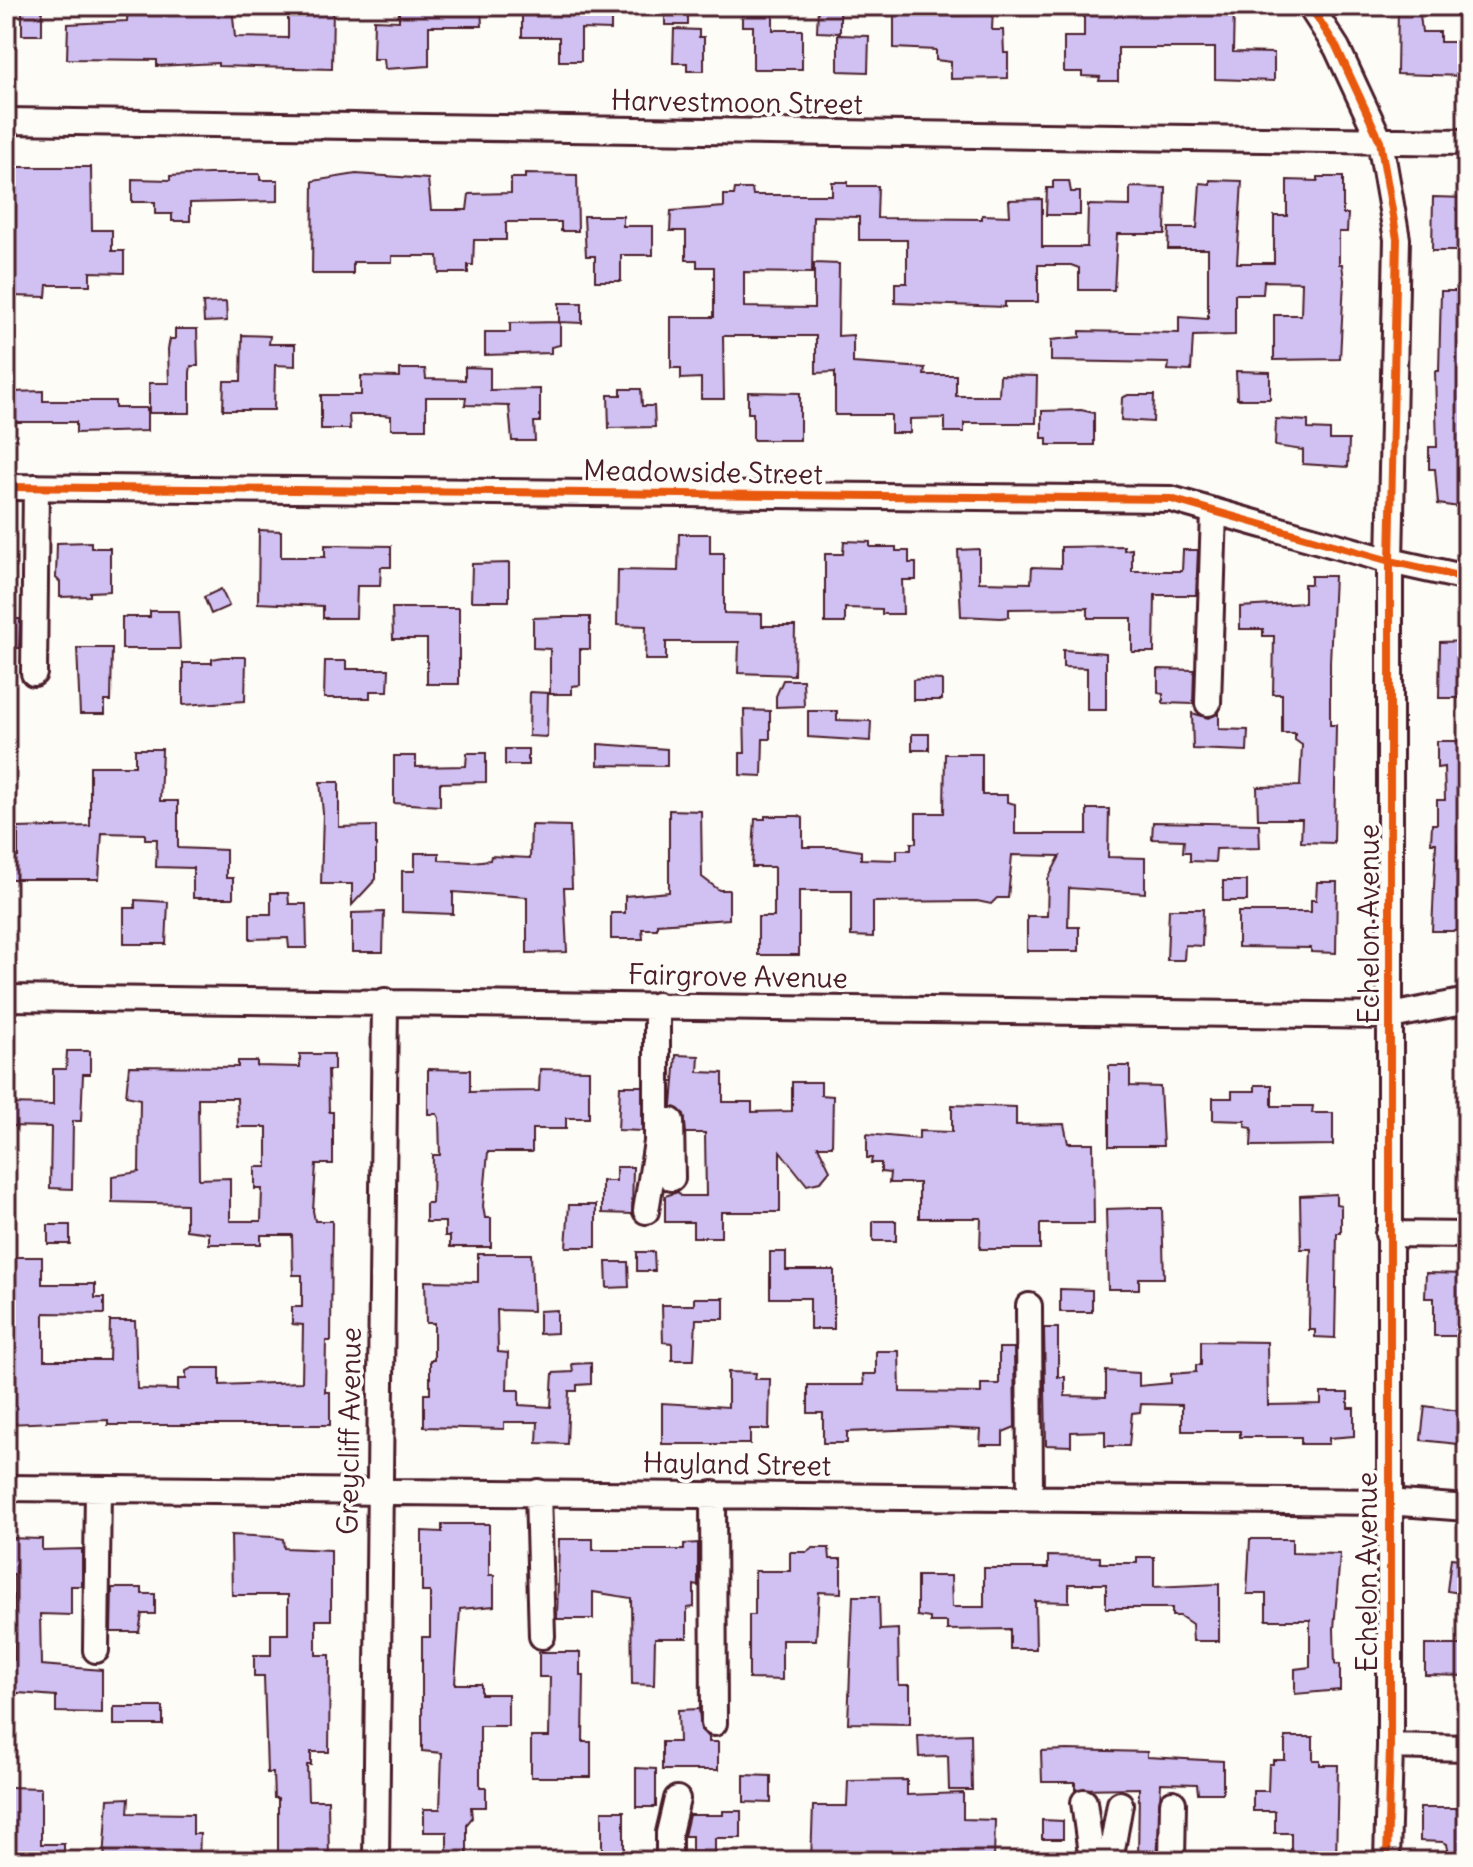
<svg xmlns="http://www.w3.org/2000/svg" width="1473" height="1867" font-family="Delius,sans-serif">
	<style>
		.building { fill: #d1c1f3; stroke: #4a1f2b; stroke-width: 2; fill-rule: evenodd }
		.lines { fill: none; stroke-linecap: round; stroke-linejoin: round }
		.minor-casing { stroke: #4a1f2b; stroke-width: 30 }
		.minor { stroke: #fdfcf7; stroke-width: 24 }
		.cycleway-casing { stroke: #fdfcf7; stroke-width: 13 }
		.cycleway { stroke: #e8590c; stroke-width: 8 }
		.labels { text-anchor: middle; dominant-baseline: central; stroke-width: 7; stroke-linejoin: round; paint-order: stroke }
		.street-label { font-size: 28px; fill: #4a1f2b; stroke: #fdfcf7 }
	</style>
	<rect width="100%" height="100%" fill="#fdfcf7"/>
	<filter id="ink" filterUnits="userSpaceOnUse"><feTurbulence type="fractalNoise" baseFrequency=".0125" numOctaves="2"/><feDisplacementMap in="SourceGraphic" scale="16" xChannelSelector="R" yChannelSelector="G"/><feConvolveMatrix kernelMatrix="1 2 1 2 8 2 1 2 1" color-interpolation-filters="sRGB"/></filter>
	<g filter="url(#ink)">
		<!-- building -->
		<path class="building" d="M22,6H42V35H22Z
			M128,6H232L235,37L288,38V10L333,6L332,69L218,66V63L157,66V60L67,59L68,24L127,21Z
			M399,6H481L482,26H429V66L385,69L384,59H373L374,20L399,21Z
			M522,6H611V30L581,29V61H559V37H522Z
			M665,6H688V25H665Z
			M742,6H773V30H802V69H753V26H742Z
			M818,6H840V33L817,32Z
			M894,6H926V16L973,15V6L993,7L992,30H1003L1004,53H1008V78L951,79V62L936,60V50L894,48Z
			M1094,6H1234L1233,52L1274,53V81L1215,79V48H1118V81H1099L1100,77L1082,76V72H1064V37H1084V14H1094Z
			M1398,6H1419L1422,32H1440V42H1467L1465,76L1397,74Z
			M674,29L699,30V37H704V71H687V63H673Z
			M838,35L869,36L868,72L838,71Z
			M6,167H91L92,230H112V251H124V273L90,272V285H47L46,297L13,296L14,261H6Z
			M209,174H260V180H278V201L190,203V221H172V214H155V202H132V179L170,180V176Z
			M356,174L428,179L431,210H467L469,194L511,193V178H525V174L577,175L578,231H561V222H506V240H474L473,265H468V273H439L438,256H392V262H353V274H312L313,181Z
			M1318,177H1343V214H1348L1347,232H1339V264H1342L1344,280L1340,359L1274,360V315H1301L1302,282L1264,281L1263,294H1235V335L1193,336L1191,371L1168,370L1169,363L1051,361V340L1080,337V331L1179,333V317L1208,319V249H1168L1169,228H1197L1200,183L1210,184V180L1242,181L1237,263H1274V216H1287V180L1318,181Z
			M1053,181H1069L1071,192H1080V215H1046L1047,188H1053Z
			M832,182H848V186H878L877,218L982,219V215L1010,216L1009,200L1042,199V247H1087L1088,205L1130,206V187L1166,188L1165,234H1117L1114,290H1079V268L1071,265H1038V302H1005V307L895,303V283H907V240H859V217L813,216L812,273L744,272V307L814,308V263L839,264L838,336L853,335V363L925,368L924,375H956V396H999L1000,375L1037,376L1036,423H964V432H945V418L910,419V433H891V415H835V372L816,373V336H723L724,399H701V378L681,379V368H671V317H714V267H697V260H686V231H670L671,211L724,207V195H734L735,189H752L753,195H832Z
			M1433,197L1467,198V251H1432Z
			M584,216H623V226H653V255H621V281H595V256H586Z
			M1441,291H1467V408H1464L1467,508L1438,504L1435,469H1429V447H1437L1435,371H1439Z
			M226,302L227,321L204,322L203,303Z
			M559,303H582V323L560,322V345L551,347V353L485,355V332H510V323L559,322Z
			M175,329H197L198,366H191L190,372V413H149V383H169L168,349L170,339H175Z
			M242,335L270,336L269,344H295V366L275,365L274,410H223L224,381H241Z
			M465,367L490,368V390L540,389V422H534L535,441H512L509,406L465,405L466,397H426V429H391V416L381,415H349L350,429H321V395H361V376L400,377V369H425L426,379L465,380Z
			M1236,371L1270,372V399H1237Z
			M621,389H641L642,406H654L655,427L609,428L608,395H621Z
			M43,391V401H115V408H147V431L76,433V422H6V401H12V392Z
			M748,392L800,393V440H753V413H748Z
			M1128,395H1154L1153,422L1121,420L1122,398Z
			M1081,410L1094,413V445H1047V438H1042V411Z
			M1276,419L1308,421V429L1330,430V440H1349L1348,467L1303,464V450L1275,446Z
			M259,530L281,531V557H325V545L391,546V567H381L380,586H357L356,618H323V606L258,603Z
			M679,534H710V553H724V613L762,614V626H795L794,675L738,673L739,642H666V660H645L646,626L617,625L618,570L678,571Z
			M844,541L870,542V547H896V551H909V563H916V580H902L903,614H882V609L845,608V623H825V554H843Z
			M91,542V548H110V591L90,592V596L60,597V582L56,578L57,543Z
			M1124,546V550L1132,549V571H1182L1183,550H1198L1196,595H1155L1154,652H1132V618H1088V608L1009,609V617L1001,618L961,616L958,550L979,549V582L1031,583L1032,567L1061,568V547Z
			M509,563V601H471L472,564Z
			M1311,576H1334L1330,662V725H1336L1334,843L1301,842L1302,819H1258L1257,787L1300,786L1302,745L1295,740V733H1282V694H1273L1274,636H1263V629H1240V607L1304,603V584H1311Z
			M221,589L229,606L211,614L204,597Z
			M392,608H459V684H427V639H393Z
			M150,611H178L180,649H122V617H150Z
			M560,617H590V649H580V685L572,686V694H550V649L533,648V618Z
			M6,619H20L19,648H6Z
			M1467,641V698H1439L1440,642Z
			M77,648H112L111,701H105V714H80Z
			M1063,650L1106,653V710H1087V668L1063,667Z
			M223,657H246L245,701L183,705V663H212V659Z
			M325,661H346V669H389L388,691H370V698H324Z
			M1158,669L1194,670L1193,704L1163,703V694L1158,693Z
			M922,679L942,680V700H913V680Z
			M783,680H803L804,706L776,707V696Z
			M530,692L548,693L547,737L529,736Z
			M744,710L770,711V739H763L762,776L740,775V753H745Z
			M808,711H837V720L871,721L870,741L808,737Z
			M1192,713L1208,718L1219,713V729L1248,730L1247,751L1193,749Z
			M912,734H929V750H912Z
			M1437,741H1467V840L1458,844L1457,902H1467V931H1432L1436,843H1431L1432,824H1437V800H1445L1444,767L1437,768Z
			M598,744L667,749V766L598,765Z
			M135,749H162L160,801H178V848L226,850V878H233V898H193V868L156,867L157,839H145V834L102,833L99,879H6V857H18V828L90,826V766H135Z
			M505,749H528V765H505Z
			M467,753H486V782L440,783V806L394,803V756H416V767L466,766Z
			M945,754H982V795H1007V802L1015,804V834H1087V809H1109L1108,857L1145,858V893L1069,888L1068,927H1079V951H1027V916H1047L1048,879L1060,856L1012,855L1008,898H997L991,904L977,901L873,902V937L851,936V891H799V955H758V917H774V867H752L755,819H765V816H799L803,818V847H835L861,851V859L897,860V850H911V843H916V813H944Z
			M320,782H339V827L376,826V879L352,905V884H321L323,813Z
			M669,810L701,811L702,877L719,890H729V919L657,924V929H642L643,939H611V913H625V896L669,892Z
			M1153,822L1259,824L1260,848L1216,849L1215,862L1190,861V852H1183L1184,840L1152,839Z
			M531,825L570,826L572,888H564L567,952L527,953V897L453,892V914L402,912V871H415V853H439V860L472,862L490,860L491,856L530,858Z
			M1223,881H1247V901H1223Z
			M1317,882H1337L1336,953L1311,952V948L1238,947V912H1311V900H1316Z
			M271,893H288L289,904H306L307,948H289L288,938L250,939V914H271Z
			M135,900L168,902L166,944H124V908H135Z
			M1169,909H1203L1202,946L1185,945L1184,960H1167Z
			M384,912L383,952H352V913Z
			M67,1051H90V1074H83L81,1121H73L72,1189L50,1188L51,1127L6,1126V1104L53,1105V1069H66Z
			M300,1054H334V1070H328L329,1112H333V1164H316L313,1211L315,1221H332L331,1341H326L325,1392H330V1425H108V1420L6,1424V1378H12L14,1303H6V1257H42V1284H95V1298H104V1314L44,1313V1360H109L110,1321H135L137,1389L178,1390V1379H186V1371L192,1368H220V1385L302,1382L303,1325L292,1324V1307H302V1275H293L292,1235H261V1244H209V1233L186,1230V1204L112,1202V1176L139,1172L140,1099L126,1096L129,1066L238,1067V1061H257V1066L300,1067ZM198,1098H237L238,1127H267V1167H255V1189H262L261,1221H230V1178L199,1179Z
			M676,1055L699,1056L698,1072L723,1073V1102H752V1112L792,1111V1082H821V1095L833,1096L832,1146H818L830,1170L820,1182L807,1185L780,1151V1212H721V1237H693V1222H665V1196L678,1192L681,1196H706L705,1133H686L684,1114L672,1106Z
			M1109,1066H1130V1086L1160,1087L1163,1146H1109Z
			M428,1069L470,1070V1092L539,1091L540,1069L589,1070V1118H566V1129H532V1152H488L483,1206L485,1218H491V1247H450V1236H445V1222H426V1203H432L433,1155H440L439,1118L437,1114H428Z
			M1255,1085H1272V1106H1313L1312,1113H1333V1145L1251,1146L1252,1128L1245,1127V1121L1213,1120V1098H1232V1091H1255Z
			M620,1086H642V1131L618,1130Z
			M952,1105L1016,1107V1125L1064,1124L1068,1143H1093L1094,1224H1040V1249H980L981,1218H919V1183H889L890,1173L881,1172V1163H871L872,1158H867V1134L919,1139V1131L952,1132Z
			M616,1167H633L632,1214L602,1213V1181H616Z
			M1336,1194V1204L1341,1205V1233H1337L1335,1338L1315,1337V1330H1309V1320L1311,1249H1301L1300,1196Z
			M569,1205H596V1247H566Z
			M1139,1208H1162L1164,1278H1139V1289H1108L1106,1209Z
			M873,1221H896V1241H873Z
			M48,1225H70V1244H48Z
			M637,1252H654L655,1271H637Z
			M770,1252H786V1270H834V1329H810V1298H770Z
			M478,1254H531L533,1311L497,1310L498,1352L508,1353L507,1390H519V1405L551,1407L553,1373L573,1372L572,1364L591,1363V1384L577,1385V1391H569L567,1444L537,1443L538,1422H504V1429L424,1427V1394H430V1360H434V1323H426L425,1281L478,1282Z
			M606,1262H628L629,1287L607,1288Z
			M1426,1273L1467,1274V1336H1434V1298H1425Z
			M1060,1289L1092,1290V1312H1060Z
			M694,1298H724V1319H696L694,1360H672V1343L663,1342L662,1305H694Z
			M557,1310V1333L539,1334V1311Z
			M1044,1328H1058V1377H1065V1396L1106,1397V1371L1139,1373V1386L1171,1383V1374L1196,1372V1365H1201V1341L1267,1342L1268,1405L1321,1404V1393H1348V1408H1354V1436L1329,1438V1444H1301V1437H1240V1431H1182V1405L1141,1404L1140,1412L1132,1413L1129,1446H1105V1431L1071,1432V1446L1046,1445Z
			M999,1348H1014L1015,1427L1003,1432V1445H980L981,1430L944,1428L847,1432V1443H823V1413H808V1385H864L863,1374H876V1351H899L900,1392L981,1393V1384H999Z
			M728,1372L756,1373L755,1379H770L769,1429H750V1444H662V1403L728,1407Z
			M1425,1406L1467,1412V1445L1421,1440Z
			M442,1524H489V1575H494V1606L460,1609L455,1684H481V1694H508V1726H480V1787H486V1807H471L472,1818L467,1824V1859L447,1860V1832H424V1809H440L442,1753L422,1751V1637H430V1592H422V1531L442,1532Z
			M231,1535L274,1537L283,1539L284,1548L331,1550V1620H316V1655H330L329,1752H311V1765H307L308,1800H328L329,1861H278V1798H274L273,1773H267L264,1676H254V1655H271V1634H288V1595H232Z
			M6,1538L42,1539V1550L82,1549V1586H71V1615L40,1614L41,1665L102,1670V1713L56,1712V1696L6,1692L7,1660H14V1574H6Z
			M559,1539H593V1550H684V1544L698,1543V1586L694,1585V1607L687,1608V1638H655L654,1685L632,1684L631,1598L593,1592V1619H557Z
			M1250,1539H1292V1553L1340,1554L1334,1629L1335,1664H1340V1690L1295,1694V1669L1310,1667V1620H1266V1594H1247Z
			M813,1548H829L830,1559H841V1593L819,1592L816,1640H782V1680L749,1679V1615H755V1571H790V1552H807Z
			M1048,1556L1100,1557V1563H1137V1557H1154V1587L1219,1584V1641H1193L1192,1624L1180,1616H1172V1608H1106V1584H1069V1602L1035,1601L1036,1649H1010V1629L947,1630V1622H930V1618L917,1616V1576H951L952,1607H984V1568H1048Z
			M1451,1558L1467,1560V1594L1447,1591Z
			M112,1588H142V1594H155V1614H142L139,1632H111Z
			M853,1596H879L880,1630L898,1629L899,1685H910V1724L848,1723Z
			M1425,1645H1467V1676L1425,1675Z
			M539,1652H580V1675H584L583,1742H591V1777H531V1737H549L550,1677H539Z
			M114,1707H163V1725H114Z
			M699,1709L701,1730L709,1737V1742H718V1770H662V1742H679L678,1710Z
			M971,1734L972,1790H949L948,1756L919,1757L918,1736Z
			M1285,1737H1313V1760H1320V1765H1338L1336,1861H1291V1833H1275V1811H1253V1791H1268L1269,1764H1273V1760H1285Z
			M1067,1750L1147,1752V1757L1223,1761V1793H1198L1197,1784L1161,1783L1157,1861H1138L1139,1788L1075,1789V1782H1042L1041,1751Z
			M636,1768L656,1769V1807H636Z
			M744,1775L771,1776V1803L744,1802Z
			M907,1780V1795L963,1793V1819L995,1820L994,1861H811L813,1806H847L848,1781Z
			M9,1787L41,1788V1844H64V1861H9Z
			M129,1798L128,1813L193,1814V1834H200L199,1861H104L108,1799Z
			M1420,1808H1467V1861H1450L1447,1844L1443,1842L1420,1841Z
			M602,1811H624V1861H602Z
			M723,1811H741V1838H715V1861H692V1836H684L689,1815H723Z
			M1042,1820L1063,1821V1839H1042Z"/>
		<g class="lines">
			<!-- minor casing -->
			<g class="minor-casing">
				<path id="minor" d="M1310,6L1337,48L1380,141L1397,239L1390,561V1746L1387,1861
					M6,121L1467,142
					M6,487L1171,499L1390,561L1467,578
					M34,673L36,487
					M1208,703L1214,511
					M6,998L1391,1016L1467,1001
					M671,1121L672,1178
					M646,1211L657,1142V1005
					M1388,1234L1467,1235
					M1029,1306L1030,1497
					M6,1488L1388,1502L1467,1508
					M538,1492L542,1636
					M713,1494L714,1723
					M96,1650L98,1489
					M1390,1746L1467,1748
					M1084,1802L1092,1861
					M376,1861L385,1001
					M669,1861V1833L677,1799
					M1110,1861L1120,1804
					M1172,1861L1173,1803"/>
			</g>
			<!-- minor -->
			<use href="#minor" class="minor"/>
			<!-- cycleway casing -->
			<g class="cycleway-casing">
				<path id="cycleway" d="M1310,6L1337,48L1380,141L1397,239L1390,561V1746L1387,1861
					M6,487L1171,499L1390,561L1467,578"/>
			</g>
			<!-- cycleway -->
			<use href="#cycleway" class="cycleway"/>
		</g>
	</g>
	<g class="labels">
		<!-- street labels -->
		<g class="street-label">
			<text transform="translate(737 102) rotate(1)">Harvestmoon Street</text>
			<text transform="translate(703 472) rotate(1)">Meadowside Street</text>
			<text transform="translate(1369 924) rotate(-90)">Echelon Avenue</text>
			<text transform="translate(738 976) rotate(1)">Fairgrove Avenue</text>
			<text transform="translate(349 1431) rotate(-89)">Greycliff Avenue</text>
			<text transform="translate(737 1464) rotate(1)">Hayland Street</text>
			<text transform="translate(1367 1572) rotate(-90)">Echelon Avenue</text>
		</g>
	</g>
	<!-- margin -->
	<rect width="1473" height="1867" fill="none" stroke="#fdfcf7" stroke-width="32"/>
	<rect x="16" y="16" width="1441" height="1835" fill="none" stroke="#4a1f2b" stroke-width="3" filter="url(#ink)"/>
</svg>
